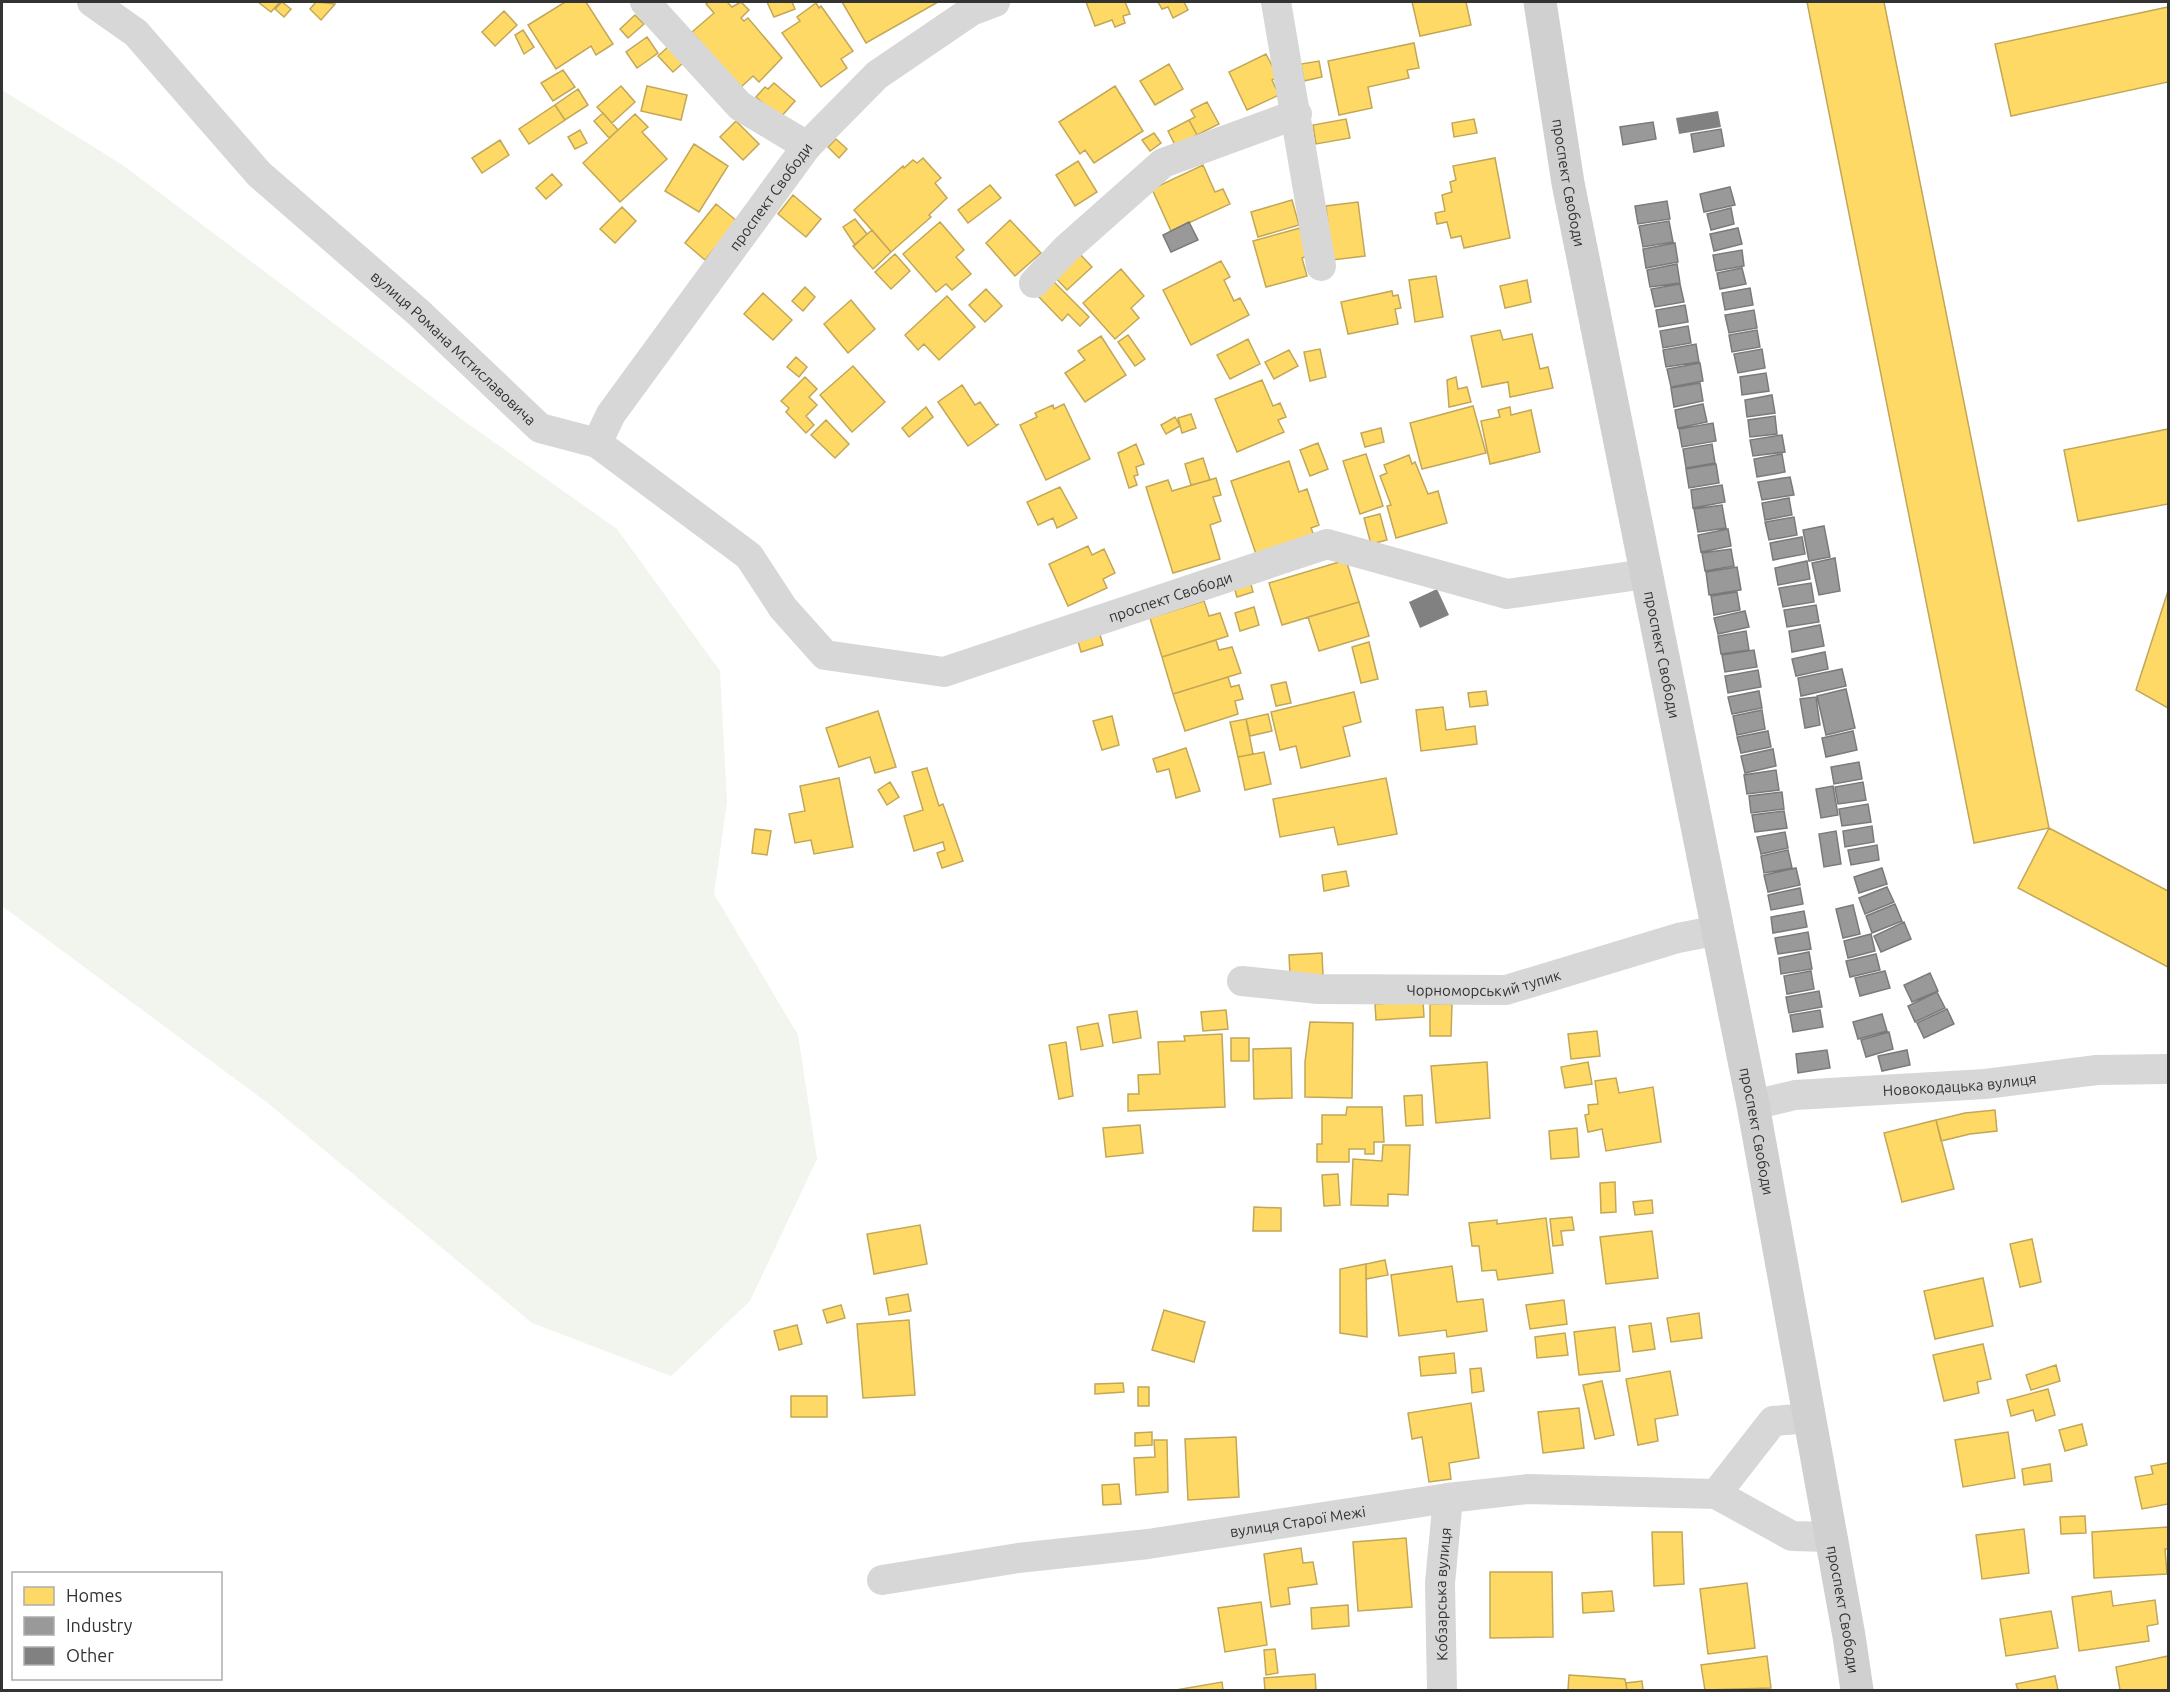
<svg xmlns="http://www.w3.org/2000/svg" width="2170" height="1692" font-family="Ubuntu,sans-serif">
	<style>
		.green { fill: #f1f5ed }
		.homes { fill: #ffd966; stroke: #c2a757; stroke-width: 1.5 }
		.industry { fill: #999; stroke: #7a7a7a; stroke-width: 1.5 }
		.building { fill: #818181 }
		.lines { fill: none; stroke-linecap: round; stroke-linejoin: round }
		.street { stroke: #d7d7d7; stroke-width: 30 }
		.secondary { stroke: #d0d0d0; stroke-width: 33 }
		.labels { text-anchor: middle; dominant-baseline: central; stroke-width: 6; stroke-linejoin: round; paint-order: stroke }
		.street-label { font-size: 15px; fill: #333; stroke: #fff }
	</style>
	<rect width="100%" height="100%" fill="#fff"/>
	<!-- green -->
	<path class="green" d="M2,90L121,164L464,421L617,529L720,671L727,802L714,894L798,1035L817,1159L750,1301L671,1376L532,1323L269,1104L2,906Z"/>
	<!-- homes -->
	<path class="homes" d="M258,2H280L271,12Z
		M282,2L291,9L284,17L275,9Z
		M316,2L335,4L321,20L310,9Z
		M565,2H586L613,44L596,55L591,46L556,69L528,25Z
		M708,2H727L732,7L741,2L749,10L741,18L744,21L748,18L782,58L759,82L753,76L740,88L692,32L714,13L706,4Z
		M767,2H792L795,9L774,17Z
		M842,2H938L866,43Z
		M1086,2H1125L1130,14L1123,16L1125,23L1115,27L1112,20L1095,26Z
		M1158,2H1184L1188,10L1173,18L1168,7L1162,9Z
		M1412,2H1466L1471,25L1420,36Z
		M1807,2H1884L2049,828L1974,843Z
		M816,3L819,8L821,6L853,51L841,59L847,68L821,87L782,33L800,21L797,17Z
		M2168,7V82L2011,116L1995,44Z
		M504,11L517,25L495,46L482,32Z
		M635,15L644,24L628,38L620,29Z
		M523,30L534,47L524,54L515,35Z
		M647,37L658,53L637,68L626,52Z
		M1414,43L1419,68L1407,70L1409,78L1368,87L1372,108L1339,115L1328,61Z
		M669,46L684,62L673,72L658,56Z
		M1266,54L1278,77L1272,80L1279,95L1247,110L1229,72Z
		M1319,61L1322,77L1304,81L1301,64Z
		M1169,64L1183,89L1155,105L1140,81Z
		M563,70L575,87L553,101L541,83Z
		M774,83L795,101L780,118L756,97L765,87L768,89Z
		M621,86L635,102L612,123L597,107Z
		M647,86L687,95L681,120L641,111Z
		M1115,86L1143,131L1094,163L1085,150L1080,154L1059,122Z
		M578,89L588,105L565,120L555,105Z
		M1207,102L1219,124L1197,135L1189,120L1195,117L1191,110Z
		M555,105L565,120L529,144L519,129Z
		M603,113L618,130L609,138L594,121Z
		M635,114L648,127L642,132L667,159L620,202L583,163Z
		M1346,119L1350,138L1316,144L1313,125Z
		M1474,119L1477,133L1454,137L1452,123Z
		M1189,120L1197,135L1176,147L1168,131Z
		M736,121L759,144L743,160L720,137Z
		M580,130L587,143L575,149L568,137Z
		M1154,133L1161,143L1150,151L1142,140Z
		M836,139L847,149L839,158L828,147Z
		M500,140L509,155L482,173L472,158Z
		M694,144L728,166L699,212L665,191Z
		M923,158L941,178L935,183L947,198L929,215L931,217L891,252L854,210L903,166L904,168L913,160L917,163Z
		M1495,158L1510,238L1464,248L1461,236L1451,238L1447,222L1437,224L1435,213L1445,211L1442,195L1452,192L1450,182L1456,180L1453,166Z
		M1078,161L1097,192L1075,206L1056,175Z
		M1203,165L1215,192L1223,189L1230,204L1171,231L1152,189Z
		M552,174L562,185L546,199L536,188Z
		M990,185L1001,198L968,223L958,210Z
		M793,195L821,219L806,237L778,214Z
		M1292,200L1299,225L1258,237L1251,212Z
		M1358,202L1365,256L1332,260L1326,206Z
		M716,204L737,221L705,260L685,243Z
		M622,207L636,221L615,243L600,229Z
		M855,219L867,234L855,245L843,227Z
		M1010,220L1041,253L1015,276L986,243Z
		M940,222L964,250L956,257L971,274L952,290L946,284L936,292L903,254Z
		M1300,228L1307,256L1302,258L1307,276L1266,287L1253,241Z
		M872,230L891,252L873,269L853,246Z
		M1077,251L1092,267L1067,290L1052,274Z
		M895,254L910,271L891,289L875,272Z
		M1221,261L1230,277L1224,280L1234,301L1240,298L1249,315L1191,345L1163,290Z
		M1121,269L1144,296L1131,308L1139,318L1115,339L1083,303Z
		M1436,276L1443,317L1415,322L1409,280Z
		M1527,280L1531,302L1505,308L1500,286Z
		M1053,281L1089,317L1080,326L1068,314L1062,321L1038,296Z
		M805,287L815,297L803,311L792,301Z
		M986,289L1002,306L985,322L969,305Z
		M1392,291L1393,296L1398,295L1401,308L1395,309L1398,324L1348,334L1341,302Z
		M763,293L792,320L773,340L744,314Z
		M947,296L975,327L939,360L924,344L918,350L905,335Z
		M851,300L875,329L848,353L824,324Z
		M1500,330L1503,340L1532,334L1540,369L1548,367L1553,388L1510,397L1508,382L1482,387L1471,336Z
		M1128,335L1145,359L1135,366L1118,342Z
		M1101,336L1126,375L1085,402L1065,373L1085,360L1078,351Z
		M1248,339L1260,364L1230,379L1217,355Z
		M1320,349L1326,377L1310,381L1304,352Z
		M1289,350L1298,366L1274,379L1265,362Z
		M796,357L807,367L799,377L787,367Z
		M853,366L885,402L852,432L820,395Z
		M805,377L817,389L809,397L817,405L806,416L814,425L806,433L786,412L789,408L781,401Z
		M1456,377L1458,389L1467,387L1471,402L1449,407L1447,380Z
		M1262,380L1273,406L1280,403L1286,417L1278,420L1284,432L1237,452L1215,399Z
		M962,385L975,405L980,402L996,425L999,424L968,446L938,402Z
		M1064,404L1090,459L1046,480L1020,425L1037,417L1035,413L1053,405L1054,409Z
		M1473,406L1486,453L1422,469L1410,423Z
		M926,407L933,417L909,437L902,428Z
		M1510,407L1511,415L1531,410L1540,452L1490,464L1481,421L1500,417L1498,410Z
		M1191,414L1196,428L1182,433L1178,418Z
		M1175,417L1180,426L1166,434L1161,425Z
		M826,420L849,444L835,458L811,435Z
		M1381,428L1384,442L1365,447L1361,433Z
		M2168,429V504L2078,521L2064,450Z
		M1318,443L1328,469L1310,476L1300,450Z
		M1136,444L1144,464L1136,467L1138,475L1134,476L1137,485L1129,488L1118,453Z
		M1366,454L1383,506L1360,514L1343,461Z
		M1409,455L1412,464L1415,462L1428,494L1438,491L1447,523L1396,538L1387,506L1391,505L1380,476L1387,473L1384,465Z
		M1203,458L1210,480L1191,485L1185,464Z
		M1289,461L1299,492L1307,489L1319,525L1311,528L1315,538L1257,557L1231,481Z
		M1216,478L1221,495L1213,497L1221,521L1210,525L1220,559L1173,573L1146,487L1168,480L1172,491Z
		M1060,487L1077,518L1057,528L1053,518L1038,525L1027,502Z
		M1380,514L1387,540L1371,544L1364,518Z
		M1088,546L1092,555L1104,549L1115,573L1103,579L1107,588L1068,606L1049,564Z
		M1346,560L1359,602L1282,625L1269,583Z
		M1250,581L1253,592L1237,597L1234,587Z
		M2168,591V708L2136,690Z
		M1204,601L1209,616L1220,613L1228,636L1162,657L1150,618Z
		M1359,602L1369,636L1319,651L1308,617Z
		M1254,607L1259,625L1240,631L1235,613Z
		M1099,631L1103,645L1081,652L1077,638Z
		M1216,640L1219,650L1232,647L1241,673L1173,694L1162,657Z
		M1369,642L1378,679L1361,683L1352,647Z
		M1228,677L1231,687L1239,685L1243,699L1235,701L1238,714L1185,731L1173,694Z
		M1286,682L1291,703L1276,706L1271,685Z
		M1486,691L1488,705L1470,707L1468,693Z
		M1354,692L1361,722L1343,727L1350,756L1301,768L1296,746L1280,750L1271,712Z
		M1443,707L1446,730L1475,726L1477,744L1421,751L1416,710Z
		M878,711L896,767L875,773L870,757L839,767L826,728Z
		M1268,714L1272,731L1250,736L1246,719Z
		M1112,716L1119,745L1102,750L1093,721Z
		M1246,719L1253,754L1238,757L1230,722Z
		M1186,748L1200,791L1176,798L1169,769L1157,772L1153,759Z
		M1264,752L1271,784L1245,790L1238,757Z
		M927,768L939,806L943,804L963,861L942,868L937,853L945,850L943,842L914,851L904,816L923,810L912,772Z
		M839,778L853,847L814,854L811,840L795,843L789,814L805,811L800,786Z
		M1386,778L1397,834L1338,845L1334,827L1280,837L1273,799Z
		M890,782L899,797L887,805L878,790Z
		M2049,828L2168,891V967L2018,888Z
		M755,829L771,831L767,855L752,853Z
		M1346,871L1349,886L1324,891L1322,875Z
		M1322,953L1323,975L1290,976L1289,955Z
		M1423,1001L1424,1017L1376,1020L1375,1004Z
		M1430,1004H1452L1451,1036H1430Z
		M1226,1010L1228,1029L1203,1031L1201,1012Z
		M1137,1011L1141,1038L1113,1043L1109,1015Z
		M1310,1022L1353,1023L1352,1098L1305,1097V1062Z
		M1098,1023L1103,1046L1081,1050L1077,1027Z
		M1597,1031L1600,1056L1571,1059L1568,1034Z
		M1222,1034L1225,1107L1128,1111V1094H1139L1138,1075L1160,1074L1158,1042L1185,1041L1184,1036Z
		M1231,1038H1249V1061H1231Z
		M1066,1042L1073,1096L1059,1099L1049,1045Z
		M1291,1048L1292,1098L1254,1099L1253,1049Z
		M1487,1062L1490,1118L1436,1123L1431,1066Z
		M1588,1062L1592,1084L1565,1088L1561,1067Z
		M1616,1078L1619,1093L1653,1087L1661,1142L1606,1151L1602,1129L1588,1132L1585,1115L1589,1114L1588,1105L1598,1104L1595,1081Z
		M1422,1095L1423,1125L1406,1126L1404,1096Z
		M1347,1107H1382L1384,1142H1374V1154H1365V1149H1349V1162H1317V1144H1322V1115H1346Z
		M1995,1110L1997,1131L1970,1134L1941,1141L1936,1120L1965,1113Z
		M1936,1120L1954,1189L1902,1202L1884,1133Z
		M1140,1125L1143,1153L1106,1157L1103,1128Z
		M1577,1128L1579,1157L1551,1159L1549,1131Z
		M1383,1145H1410L1408,1195L1388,1194V1206L1351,1205L1353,1159L1382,1161Z
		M1338,1174L1340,1205L1324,1206L1322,1175Z
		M1615,1182L1616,1212L1601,1213L1600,1183Z
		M1652,1200L1653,1213L1635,1215L1633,1202Z
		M1254,1207L1281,1208V1231H1253Z
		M1572,1217L1574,1230L1561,1231L1563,1245L1553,1246L1550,1219Z
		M1546,1218L1553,1273L1498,1280L1496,1270L1482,1271L1479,1246H1472L1469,1223L1497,1220V1224Z
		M920,1225L927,1264L874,1274L867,1234Z
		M1652,1231L1658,1278L1606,1284L1600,1237Z
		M2032,1239L2041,1282L2020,1287L2010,1244Z
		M1385,1260L1388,1275L1366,1279V1264Z
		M1366,1264L1367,1337L1340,1333V1269Z
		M1452,1266L1457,1302L1483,1299L1487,1331L1447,1337L1446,1330L1399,1336L1391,1275Z
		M1983,1278L1993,1326L1935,1339L1924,1291Z
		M908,1294L911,1311L889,1315L886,1298Z
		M1564,1300L1567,1324L1530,1329L1526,1305Z
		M841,1305L845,1318L827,1323L823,1310Z
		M1164,1310L1205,1322L1194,1362L1152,1350Z
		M1699,1313L1702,1338L1671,1342L1667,1318Z
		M909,1320L915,1395L863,1398L857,1324Z
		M1651,1323L1655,1349L1633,1352L1629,1326Z
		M797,1325L802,1344L779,1350L774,1331Z
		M1615,1327L1620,1371L1579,1375L1574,1332Z
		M1565,1333L1568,1355L1537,1358L1535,1337Z
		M1983,1344L1991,1379L1977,1382L1979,1393L1944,1401L1933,1355Z
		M1454,1353L1456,1373L1421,1376L1419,1357Z
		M2056,1365L2060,1381L2031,1390L2026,1375Z
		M1481,1368L1484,1391L1472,1393L1470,1369Z
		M1670,1371L1678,1415L1655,1419L1658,1441L1638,1445L1626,1379Z
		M1602,1381L1614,1435L1595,1439L1583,1385Z
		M1123,1383L1124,1392L1095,1394V1384Z
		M1138,1387H1149V1406H1138Z
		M2048,1389L2055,1415L2036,1421L2033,1410L2011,1416L2007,1400Z
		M791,1396H827V1417H791Z
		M1471,1403L1479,1458L1449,1463L1451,1479L1429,1482L1422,1437L1412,1439L1408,1413Z
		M1579,1408L1584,1448L1543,1453L1538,1412Z
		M2082,1424L2087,1445L2065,1451L2059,1430Z
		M1152,1432V1445L1135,1446V1433Z
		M2008,1432L2015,1478L1963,1487L1955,1440Z
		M1236,1437L1239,1497L1188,1500L1185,1439Z
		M1154,1440H1167L1168,1492L1136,1495L1134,1458L1155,1457Z
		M2168,1463V1504L2142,1509L2135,1477L2153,1474L2151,1466Z
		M2050,1464L2052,1481L2024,1485L2022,1469Z
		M1119,1484L1121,1504L1103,1505L1102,1485Z
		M2085,1516L2086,1533L2061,1534L2060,1517Z
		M2168,1527V1549H2165L2167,1574L2094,1578L2092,1532Z
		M2024,1529L2029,1573L1982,1579L1976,1535Z
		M1652,1532H1682L1684,1584L1654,1586Z
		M1406,1538L1412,1607L1358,1611L1353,1542Z
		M1301,1548L1303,1563L1313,1562L1317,1584L1288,1588L1290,1604L1271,1607L1264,1554Z
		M1490,1572H1552L1553,1637L1490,1638Z
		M1747,1583L1755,1648L1708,1654L1700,1589Z
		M1612,1591L1614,1611L1583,1613L1582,1593Z
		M2111,1591L2113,1606L2155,1600L2158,1624L2147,1626L2149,1641L2079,1651L2072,1597Z
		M1261,1602L1267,1645L1225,1652L1218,1608Z
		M1348,1605L1349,1626L1312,1629L1311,1608Z
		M2051,1611L2058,1648L2006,1656L2000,1619Z
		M1275,1649L1278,1673L1266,1675L1264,1650Z
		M1767,1656L1771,1688L1705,1690L1701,1665Z
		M2168,1656V1690H2120L2116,1667Z
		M1315,1674L1316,1690H1265L1264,1678Z
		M1569,1675L1625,1679L1627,1690H1568Z
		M2055,1676L2058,1690H2018L2016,1684Z
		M1642,1681L1643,1690H1627L1626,1683Z
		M1222,1682L1223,1690H1176Z"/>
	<!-- industry -->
	<path class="industry" d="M1653,122L1656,139L1623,145L1620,127Z
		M1721,129L1724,146L1694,152L1691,134Z
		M1730,187L1735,205L1704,212L1700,194Z
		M1667,201L1670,219L1638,224L1635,206Z
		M1731,208L1734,224L1711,230L1707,214Z
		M1669,221L1673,242L1643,247L1639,226Z
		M1189,222L1198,240L1171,252L1163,235Z
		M1738,228L1742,244L1714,251L1710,234Z
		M1675,243L1678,262L1646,268L1643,249Z
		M1742,250L1744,266L1716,271L1713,255Z
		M1677,264L1680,283L1650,287L1647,270Z
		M1742,268L1746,284L1720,289L1717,273Z
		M1680,284L1684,302L1655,307L1651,289Z
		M1750,288L1753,305L1725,310L1722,293Z
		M1685,305L1688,322L1659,327L1656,310Z
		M1754,310L1757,328L1729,333L1725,315Z
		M1688,326L1691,343L1663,348L1660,331Z
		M1757,330L1760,347L1732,352L1729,335Z
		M1696,344L1699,362L1666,367L1663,350Z
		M1762,349L1765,368L1738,373L1734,354Z
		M1700,363L1703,381L1671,387L1667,369Z
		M1766,373L1769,391L1742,395L1740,377Z
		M1700,383L1703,401L1674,407L1671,388Z
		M1772,395L1775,413L1747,417L1745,400Z
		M1703,404L1707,422L1678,428L1675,410Z
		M1775,416L1777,434L1750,437L1748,420Z
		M1713,423L1716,441L1682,447L1679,429Z
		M1782,435L1785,452L1753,456L1750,440Z
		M1712,444L1715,463L1686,468L1683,449Z
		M1782,454L1785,472L1757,477L1754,459Z
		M1716,464L1719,483L1689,488L1686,469Z
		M1790,477L1794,495L1762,500L1758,482Z
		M1722,485L1725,502L1693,508L1691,490Z
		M1789,498L1792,515L1765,520L1762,503Z
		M1722,505L1726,528L1698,532L1694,509Z
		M1794,517L1797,535L1769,540L1765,522Z
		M1824,526L1830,557L1809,561L1803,530Z
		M1728,529L1731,546L1701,552L1698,535Z
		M1802,537L1805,554L1773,560L1770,543Z
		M1731,549L1734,566L1705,571L1702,553Z
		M1835,558L1840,591L1819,595L1812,563Z
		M1807,561L1810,579L1778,585L1775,568Z
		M1737,567L1741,590L1709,595L1706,572Z
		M1811,583L1814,602L1783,607L1779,588Z
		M1737,592L1740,610L1714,615L1711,596Z
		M1816,605L1819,622L1787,627L1784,610Z
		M1745,611L1749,627L1718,634L1714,618Z
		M1820,625L1824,646L1792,652L1789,631Z
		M1746,631L1749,650L1721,654L1718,636Z
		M1754,650L1757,667L1725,672L1722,655Z
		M1825,652L1828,669L1796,676L1792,659Z
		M1842,669L1846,686L1801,696L1798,678Z
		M1758,670L1761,687L1728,693L1725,676Z
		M1846,689L1855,728L1826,735L1817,696Z
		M1759,691L1762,708L1732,714L1728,697Z
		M1816,697L1820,725L1805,728L1800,699Z
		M1762,710L1765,729L1737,735L1733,716Z
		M1768,731L1771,747L1741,753L1737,737Z
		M1853,731L1857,750L1826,757L1822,738Z
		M1773,749L1776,766L1745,773L1741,756Z
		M1859,762L1862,779L1834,784L1831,767Z
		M1776,770L1779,790L1747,794L1744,775Z
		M1863,782L1866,800L1838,804L1835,787Z
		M1833,786L1838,815L1821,818L1816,789Z
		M1782,792L1784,809L1751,813L1749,796Z
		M1868,804L1871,822L1842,826L1839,809Z
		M1784,811L1787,828L1755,832L1752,815Z
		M1872,826L1874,842L1845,847L1843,831Z
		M1836,831L1841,864L1824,867L1819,834Z
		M1785,832L1788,848L1761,854L1757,837Z
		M1877,845L1879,860L1851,865L1848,850Z
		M1788,850L1792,868L1764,873L1761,856Z
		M1796,868L1800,885L1768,892L1764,875Z
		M1882,868L1887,884L1859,893L1854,877Z
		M1887,887L1894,902L1865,914L1859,898Z
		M1800,888L1803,904L1771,910L1768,895Z
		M1895,904L1902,921L1872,933L1866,916Z
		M1853,905L1860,934L1843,938L1836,909Z
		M1804,911L1807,927L1773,933L1771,917Z
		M1904,922L1911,939L1881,952L1874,936Z
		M1808,932L1811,949L1778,954L1775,938Z
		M1871,934L1875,951L1848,958L1844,941Z
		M1809,952L1812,969L1781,974L1779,958Z
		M1876,954L1880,970L1850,977L1846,961Z
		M1811,971L1814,989L1787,994L1784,976Z
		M1885,971L1890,988L1860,996L1855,978Z
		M1930,973L1938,991L1912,1002L1904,985Z
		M1819,991L1822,1007L1789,1013L1786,997Z
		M1937,992L1945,1008L1915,1022L1908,1006Z
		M1947,1009L1954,1024L1924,1038L1917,1023Z
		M1820,1010L1823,1027L1793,1032L1790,1015Z
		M1882,1014L1887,1031L1858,1039L1853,1022Z
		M1889,1032L1893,1049L1866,1057L1861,1040Z
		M1827,1050L1830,1068L1798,1073L1796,1054Z
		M1907,1050L1910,1065L1882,1071L1878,1056Z"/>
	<!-- building -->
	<path class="building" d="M1718,111L1721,127L1679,134L1676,118Z
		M1437,589L1449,615L1420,628L1409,602Z"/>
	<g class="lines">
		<!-- street -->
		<g class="street">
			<path id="s1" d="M92,2L136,33L259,174L419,313L540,428L597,443L749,556L783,608L825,655L944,672L1327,544L1507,594L1645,574"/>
			<path d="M645,2L740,106L807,146"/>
			<path d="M1276,2L1321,266"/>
			<path d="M1034,283L1066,249L1163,163L1297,114"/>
			<path id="s2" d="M597,443L611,414L807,146L877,75L971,11L995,2"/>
			<path id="s3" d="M1242,981L1318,989L1506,990L1678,938L1719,930"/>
			<path id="s4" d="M1753,1105L1795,1095L1985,1084L2097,1070L2168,1069"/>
			<path d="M1716,1494L1773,1421L1810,1418"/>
			<path id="s5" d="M882,1580L1018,1558L1148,1544L1448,1498L1528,1489L1716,1494L1792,1536L1831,1537"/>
			<path id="s6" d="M1442,1690L1440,1583L1448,1498"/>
		</g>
		<!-- secondary -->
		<path class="secondary" id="s7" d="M1540,2L1568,183L1753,1105L1849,1636L1857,1690"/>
	</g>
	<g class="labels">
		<!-- street labels -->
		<g class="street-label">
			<text stroke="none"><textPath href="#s7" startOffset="183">проспект Свободи</textPath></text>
			<text stroke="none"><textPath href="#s2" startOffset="302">проспект Свободи</textPath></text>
			<text stroke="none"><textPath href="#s1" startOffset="502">вулиця Романа Мстиславовича</textPath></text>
			<text stroke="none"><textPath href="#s1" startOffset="1352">проспект Свободи</textPath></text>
			<text stroke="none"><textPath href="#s7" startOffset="664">проспект Свободи</textPath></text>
			<text stroke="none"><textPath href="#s3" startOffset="243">Чорноморський тупик</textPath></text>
			<text stroke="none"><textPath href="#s4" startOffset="208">Новокодацька вулиця</textPath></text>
			<text stroke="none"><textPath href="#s7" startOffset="1150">проспект Свободи</textPath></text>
			<text stroke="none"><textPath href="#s5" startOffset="420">вулиця Старої Межі</textPath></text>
			<text stroke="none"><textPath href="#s6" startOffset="96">Кобзарська вулиця</textPath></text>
			<text stroke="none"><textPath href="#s7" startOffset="1636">проспект Свободи</textPath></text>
		</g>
	</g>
	<!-- border -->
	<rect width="2170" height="1692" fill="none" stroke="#333333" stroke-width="6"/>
	<!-- legend -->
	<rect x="12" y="1572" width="210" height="108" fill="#ffffff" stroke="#adadad" stroke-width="1.5"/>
	<rect x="24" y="1587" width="30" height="18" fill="#ffd966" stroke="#adadad" stroke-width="1.5"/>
	<text x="66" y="1602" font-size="18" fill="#333333">Homes</text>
	<rect x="24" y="1617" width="30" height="18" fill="#999999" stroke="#adadad" stroke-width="1.5"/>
	<text x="66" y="1632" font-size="18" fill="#333333">Industry</text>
	<rect x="24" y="1647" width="30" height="18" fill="#818181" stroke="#adadad" stroke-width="1.5"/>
	<text x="66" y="1662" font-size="18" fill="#333333">Other</text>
</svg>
